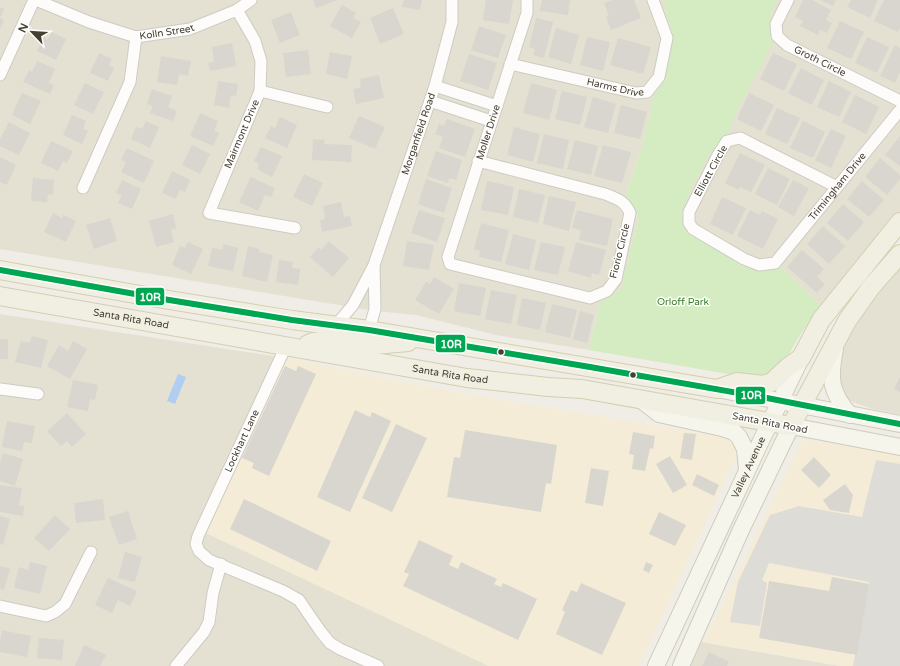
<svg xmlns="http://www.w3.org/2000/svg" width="900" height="666" font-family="'Varela Round',sans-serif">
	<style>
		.residential { fill: #e4e1d2 }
		.commercial { fill: #f4ecd6 }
		.green { fill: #d5ecc2 }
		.parking { fill: #dedcd6 }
		.water { fill: #b1cdf2 }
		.building { fill: #d8d6ce }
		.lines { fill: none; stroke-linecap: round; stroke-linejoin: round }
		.minor-casing { stroke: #cdcbc3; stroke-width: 13 }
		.secondary-casing { stroke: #cfccbc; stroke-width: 18 }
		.primary-casing { stroke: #d4ceb1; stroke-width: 20 }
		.minor { stroke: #fdfcfb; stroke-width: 11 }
		.secondary { stroke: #f6f5ec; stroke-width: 16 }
		.primary { stroke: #f0efe2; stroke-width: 18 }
		.bus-1-casing { stroke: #fff; stroke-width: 9 }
		.bus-1 { stroke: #00a651; stroke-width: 6 }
		.bus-dot { fill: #454032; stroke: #fff; stroke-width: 1.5 }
		.labels { text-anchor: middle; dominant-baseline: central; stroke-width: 3; stroke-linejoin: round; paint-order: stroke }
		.street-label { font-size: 10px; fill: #454032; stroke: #fff }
		.park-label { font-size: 10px; fill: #337b20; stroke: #fff }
		.line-badge { stroke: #fff; stroke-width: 1.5 }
		.badge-label { font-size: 11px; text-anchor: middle; font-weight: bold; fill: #fff }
	</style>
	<rect width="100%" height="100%" fill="#efede5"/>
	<!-- residential -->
	<path class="residential" d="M0,0H663L667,9L665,14L673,35L671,49L664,78L659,89L652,95L653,100L644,139L626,195L632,210L638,216L637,222L621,289L600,302L589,350L496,335L416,315L375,311L0,249Z
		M777,0H900V213L821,305L779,265L756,268L694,237L688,231L689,193L709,155L728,136L735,115L772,34L773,18L771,13Z
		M900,266V414L873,409L852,402L843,394L837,380L840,359L847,339L866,306Z
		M0,314L286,358L206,533L489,666H0Z
		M701,642L840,666H690Z"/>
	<!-- commercial -->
	<path class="commercial" d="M286,358L460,393L720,436L728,440L732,443L735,448V456L733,463L639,666H489L206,533Z
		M803,439L900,455V666H840L704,642Z"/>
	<!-- green -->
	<path class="green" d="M663,0H777L771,13C774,22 771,31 774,40L735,115L728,136L714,153L709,155L689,193L691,198L688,231L694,237L756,268L779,265L821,305L798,338L780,370L763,380L589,350L600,302L621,289L637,222L638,216L632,210L626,195L644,139L653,100L652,95L659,89L664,78L671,49L673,35L665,14L667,9Z"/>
	<!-- parking -->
	<path class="parking" d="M876,460L900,464V666H853L869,582L769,563L762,580L767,583L760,626L730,622L738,582L770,515L799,506L862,517Z"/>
	<!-- water -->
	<path class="water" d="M178,374L186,377L175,404L167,401Z"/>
	<!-- building -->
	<path class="building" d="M313,0H338L316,8Z
		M404,0H422L420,10L402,7Z
		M486,0H513L509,24L483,20Z
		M542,0H570L568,15L540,11Z
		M612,0H634L641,18L611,30L606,17L609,16L604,3Z
		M803,0H812L831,10L826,20L832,23L827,33L820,30L818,35L800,26L803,21L795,17Z
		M820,0H836L833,6Z
		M851,0H878L870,18L847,7Z
		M884,0H900V28L898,32L874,21Z
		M342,5L356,13L353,18L361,22L352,38L330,26Z
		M0,7L4,9L0,18L4,20L0,29Z
		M393,8L404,34L380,44L370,18Z
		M291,12L300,35L280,43L271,20Z
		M536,18L553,22L544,58L533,55L535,49L529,47Z
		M840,21L864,32L851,59L827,48Z
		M479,26L506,35L498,58L471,50Z
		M556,28L579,35L571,64L548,57Z
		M52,32L66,39L56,60L37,51L43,37L48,39Z
		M587,37L610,42L603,71L580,65Z
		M867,37L889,47L877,73L855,63Z
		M618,38L651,47L643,74L610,65Z
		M232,43L236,66L210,71L208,63L214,62L212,47Z
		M895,45L900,48V72L895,83L880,76Z
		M308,50L311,74L286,77L283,53Z
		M330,52L352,56L347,79L326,74Z
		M99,53L112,59L109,65L114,68L108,81L90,73Z
		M773,53L797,64L784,91L760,79Z
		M469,54L497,63L488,90L460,81Z
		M161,56L191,61L188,76L179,74L177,85L157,82Z
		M37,61L55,69L49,83L54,85L50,94L23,82L29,70L32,72Z
		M801,68L824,80L812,105L788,93Z
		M379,75L384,98L356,104L353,89L361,87L360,79Z
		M218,81L238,84L236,96L231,95L229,108L214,105Z
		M829,81L851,92L839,117L817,107Z
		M85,83L104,92L93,114L74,105Z
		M531,83L557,90L549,120L523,113Z
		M152,89L172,96L168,107L177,111L173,121L150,113L153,106L147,104Z
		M562,91L587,97L580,125L555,119Z
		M22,93L41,101L30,124L12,115Z
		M749,93L774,105L761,131L737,119Z
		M855,95L879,107L866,134L842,122Z
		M593,97L616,104L608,133L584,127Z
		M621,105L647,112L640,139L614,133Z
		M777,108L800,118L787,144L765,134Z
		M200,113L218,121L214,131L219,133L213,146L190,136Z
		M72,115L86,121L83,129L88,131L82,144L63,135Z
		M359,116L385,127L375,149L349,138Z
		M280,117L297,125L287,148L265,138L271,126L275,128Z
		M447,119L475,129L465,157L439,148L443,137L435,134L439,124L444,126Z
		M146,121L159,127L150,148L131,139L136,127L142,129Z
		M803,121L825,132L813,158L790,148Z
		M9,122L30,133L19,155L0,146V139Z
		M514,127L540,134L533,162L507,155Z
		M831,129L846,136L831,168L815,160Z
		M544,134L569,140L563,169L537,163Z
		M900,136V166L885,155Z
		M313,139L325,140L324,144L352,145L351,162L312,160Z
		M575,140L598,146L591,175L567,169Z
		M51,141L73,151L67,163L63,161L58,171L41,163Z
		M192,145L210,154L200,174L182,165Z
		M603,145L631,152L622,183L594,176Z
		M261,147L282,156L272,177L257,169L259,164L254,161Z
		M127,148L154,161L144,183L121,172L126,162L121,160Z
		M436,151L462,160L456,180L449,178L448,183L427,176Z
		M740,153L765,165L751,192L740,187L739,190L725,183Z
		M0,157L16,165L7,185L0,182Z
		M880,158L900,175V179L887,195L865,177Z
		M768,168L790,179L777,205L755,194Z
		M172,171L190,180L185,192L180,190L176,199L162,193Z
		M304,174L323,183L312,206L293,197Z
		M251,177L275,188L271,197L265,195L258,211L239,202Z
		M33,178L54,180L53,195L48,194L47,202L31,201Z
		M426,179L452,188L444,213L418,204Z
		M122,180L141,189L132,209L118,203L122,195L116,193Z
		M793,180L809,188L794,216L778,207Z
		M487,181L514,187L508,215L481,210Z
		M862,181L884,200L869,217L847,199Z
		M519,189L545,195L538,223L513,217Z
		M549,196L576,202L569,231L543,224Z
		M722,197L746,208L733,235L710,224Z
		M341,202L344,217L350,216L352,226L322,232L320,220L325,219L323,206Z
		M843,204L864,222L848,241L827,223Z
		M419,210L445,218L437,242L411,233Z
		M577,210L613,219L607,246L579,240L581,230L572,228Z
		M750,210L760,215L762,211L778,219L763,249L737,236Z
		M53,213L62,218L64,215L76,221L66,242L44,232Z
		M173,214L176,228L171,230L174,242L156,247L149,221Z
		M110,218L117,241L94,249L86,225Z
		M481,223L509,230L501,262L479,257L480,251L474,249Z
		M823,226L845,246L829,264L807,244Z
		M513,234L536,240L529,270L505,264Z
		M329,241L349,258L333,277L310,257L319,247L321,250Z
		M407,241L434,245L429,270L403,266Z
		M188,242L203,249L191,274L172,265L180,246L185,248Z
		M541,242L565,247L558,275L534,270Z
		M576,242L606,250L599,275L592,273L591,278L568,271Z
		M224,244L238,248L233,271L208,266L212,248L222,250Z
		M248,246L260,249L259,252L273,255L267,282L242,276Z
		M802,250L824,269L817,277L825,284L817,293L787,267Z
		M279,260L293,262L292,268L300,269L298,285L276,282Z
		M434,277L454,289L439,314L415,300L426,282L430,284Z
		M459,283L486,288L480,316L454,311Z
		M491,290L517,295L511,324L485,319Z
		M522,298L546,303L540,330L517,325Z
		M552,304L577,310L570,338L545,332Z
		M580,311L594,315L587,343L573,339Z
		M32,336L48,340L41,368L15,362L21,341L30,343Z
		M0,339H8V359H0Z
		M73,341L87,349L70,379L47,366L59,345L68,351Z
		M285,366L296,371L298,366L316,374L269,476L252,468L254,463L242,458Z
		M900,377V392L894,389Z
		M73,380L98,385L95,400L90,399L88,411L67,407Z
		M355,410L370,417L372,412L391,421L350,512L317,497Z
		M67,413L86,434L72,447L67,441L61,446L47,431Z
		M7,421L35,426L32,443L24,442L22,451L2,447Z
		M396,424L427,438L392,512L362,498Z
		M465,430L557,445L551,484L546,483L541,512L447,497L454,457L460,458Z
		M633,432L655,436L653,449L650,448L645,471L632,469L634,455L629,454Z
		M684,433L696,434L692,460L680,458Z
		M3,453L23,459L15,486L0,481V463Z
		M670,456L687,485L673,493L656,464Z
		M814,457L831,475L819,488L801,470Z
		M591,468L609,471L603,506L585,503Z
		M697,474L719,485L714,496L692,485Z
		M845,484L853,495L849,513L830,510L823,500Z
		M0,485L22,488L19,505L24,506L23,516L0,512Z
		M103,499L105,520L76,523L74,503Z
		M244,499L331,541L317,571L230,529Z
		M128,511L137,539L119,545L109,517Z
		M659,512L686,525L675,546L649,534Z
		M55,515L70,529L49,551L34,538Z
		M0,516L10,519L3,545L0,544Z
		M419,540L453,556L449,565L458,569L461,562L497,579L494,584L501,587L503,583L537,599L518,640L403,586L409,574L404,572Z
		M125,552L142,557L135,582L118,578Z
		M30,562L47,566L40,594L14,588L19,567L28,570Z
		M646,562L653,565L649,573L643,570Z
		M0,566L10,569L4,590L0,589Z
		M832,577L869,584L857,655L759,638L769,581L829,591Z
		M108,578L137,591L130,606L118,600L112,613L95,605Z
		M581,583L626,603L602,655L556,634L565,612L562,610L571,590L577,592Z
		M2,630L31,636L27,657L0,652V642Z
		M39,638L64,640L62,660L37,658Z
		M84,645L106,655L100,666H75Z
		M709,652L729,662L727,666H702Z"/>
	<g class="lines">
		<!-- minor casing -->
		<g class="minor-casing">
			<g id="minor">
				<path id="s1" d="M36,0L89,22L136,37L190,29L237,10L251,0"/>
				<path id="s2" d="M788,0L776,24L777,36L787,45L900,101"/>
				<path d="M237,10L255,41L261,61L260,91L209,213L295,228"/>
				<path id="s3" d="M510,64L636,93L647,92L659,77L667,38L653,0"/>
				<path d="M0,75L34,0"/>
				<path d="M435,86L497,106"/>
				<path d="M260,91L327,107"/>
				<path d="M430,101L491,121"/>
				<path id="s4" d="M478,161L605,194C617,199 624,200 630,213L616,279L607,291L590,298L450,264L448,257L527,13V0"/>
				<path id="s5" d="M837,187L740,138L727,141L718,155L689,212V223L693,229L744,259L759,265L775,263L900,110"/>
				<path d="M83,188L130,82L136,37"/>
				<path id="s6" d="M336,325L353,305L374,265L435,86L452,22V0"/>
				<path d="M369,330L375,309L374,265"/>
				<path d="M286,346L198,536L196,544L199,551L209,560L283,591L299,600L321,632L330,643L340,649L378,666"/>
				<path d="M0,389L38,394"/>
				<path d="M0,606L46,616L55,612L65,604L91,552"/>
				<path d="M176,666L204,632L209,622L213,593L221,564"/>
			</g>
		</g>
		<!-- secondary casing -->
		<g class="secondary-casing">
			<g id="secondary">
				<path d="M835,349C829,378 830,392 850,415"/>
				<path d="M717,389L900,424"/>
				<path d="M640,399L659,414L722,428L734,432L739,437L745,449L747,469"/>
				<path id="s7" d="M656,666L761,441L801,358"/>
				<path d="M681,666L740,532L791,426L900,447"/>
			</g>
		</g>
		<!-- primary casing -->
		<g class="primary-casing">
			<g id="primary">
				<path d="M0,270L163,299L292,320L369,330L717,389L737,382L763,385L772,382L788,367L801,358L821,320L900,222"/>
				<path id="s8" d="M0,296L467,378L548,387L582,389L791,426L847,321L871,287L900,254"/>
				<path d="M308,344L313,342L352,338L366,331"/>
				<path d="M342,355L363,346L408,342"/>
			</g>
		</g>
		<!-- minor -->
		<use href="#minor" class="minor"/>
		<!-- secondary -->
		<use href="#secondary" class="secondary"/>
		<!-- primary -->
		<use href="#primary" class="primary"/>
		<!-- bus-1 casing -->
		<g class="bus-1-casing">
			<path id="bus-1" d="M0,270L163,299L292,320L369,330L590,367L767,398L900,424"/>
		</g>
		<!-- bus-1 -->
		<use href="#bus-1" class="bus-1"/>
	</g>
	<!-- markers -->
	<g class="bus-dot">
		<circle cx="501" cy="352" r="3.5"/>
		<circle cx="633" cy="375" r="3.5"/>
	</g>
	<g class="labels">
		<!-- street labels -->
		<g class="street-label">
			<text stroke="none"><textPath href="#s1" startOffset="138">Kolln Street</textPath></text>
			<text stroke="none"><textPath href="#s2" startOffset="89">Groth Circle</textPath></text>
			<text stroke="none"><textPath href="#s3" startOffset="108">Harms Drive</textPath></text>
			<text stroke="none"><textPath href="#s4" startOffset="547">Moller Drive</textPath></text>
			<text transform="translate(242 134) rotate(-67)">Mairmont Drive</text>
			<text stroke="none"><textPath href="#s6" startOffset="210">Morganfield Road</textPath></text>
			<text transform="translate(711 171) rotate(-61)">Elliott Circle</text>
			<text stroke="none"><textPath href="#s5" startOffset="411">Trimingham Drive</textPath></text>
			<text transform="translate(620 251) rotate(-76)">Fiorio Circle</text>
			<text stroke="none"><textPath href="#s8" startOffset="133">Santa Rita Road</textPath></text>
			<text stroke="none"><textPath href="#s8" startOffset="457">Santa Rita Road</textPath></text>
			<text transform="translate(770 423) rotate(11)">Santa Rita Road</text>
			<text transform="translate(242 441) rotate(-65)">Lockhart Lane</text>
			<text stroke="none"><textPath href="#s7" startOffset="219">Valley Avenue</textPath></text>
		</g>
		<!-- park labels -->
		<g class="park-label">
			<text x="683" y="302">Orloff Park</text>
		</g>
	</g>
	<g class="line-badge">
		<rect x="135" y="287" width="30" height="19" rx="4" fill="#00a651"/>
		<rect x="435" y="334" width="31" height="19" rx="4" fill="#00a651"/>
		<rect x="735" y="386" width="31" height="19" rx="4" fill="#00a651"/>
	</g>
	<g class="badge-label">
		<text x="150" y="301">10R</text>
		<text x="451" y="348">10R</text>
		<text x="751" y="399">10R</text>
	</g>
	<!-- north arrow -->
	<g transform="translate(32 32) rotate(295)" stroke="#ffffff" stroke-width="3" paint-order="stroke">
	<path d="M0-3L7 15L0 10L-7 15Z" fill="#454032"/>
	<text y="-6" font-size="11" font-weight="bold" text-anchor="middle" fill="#454032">N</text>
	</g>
</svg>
